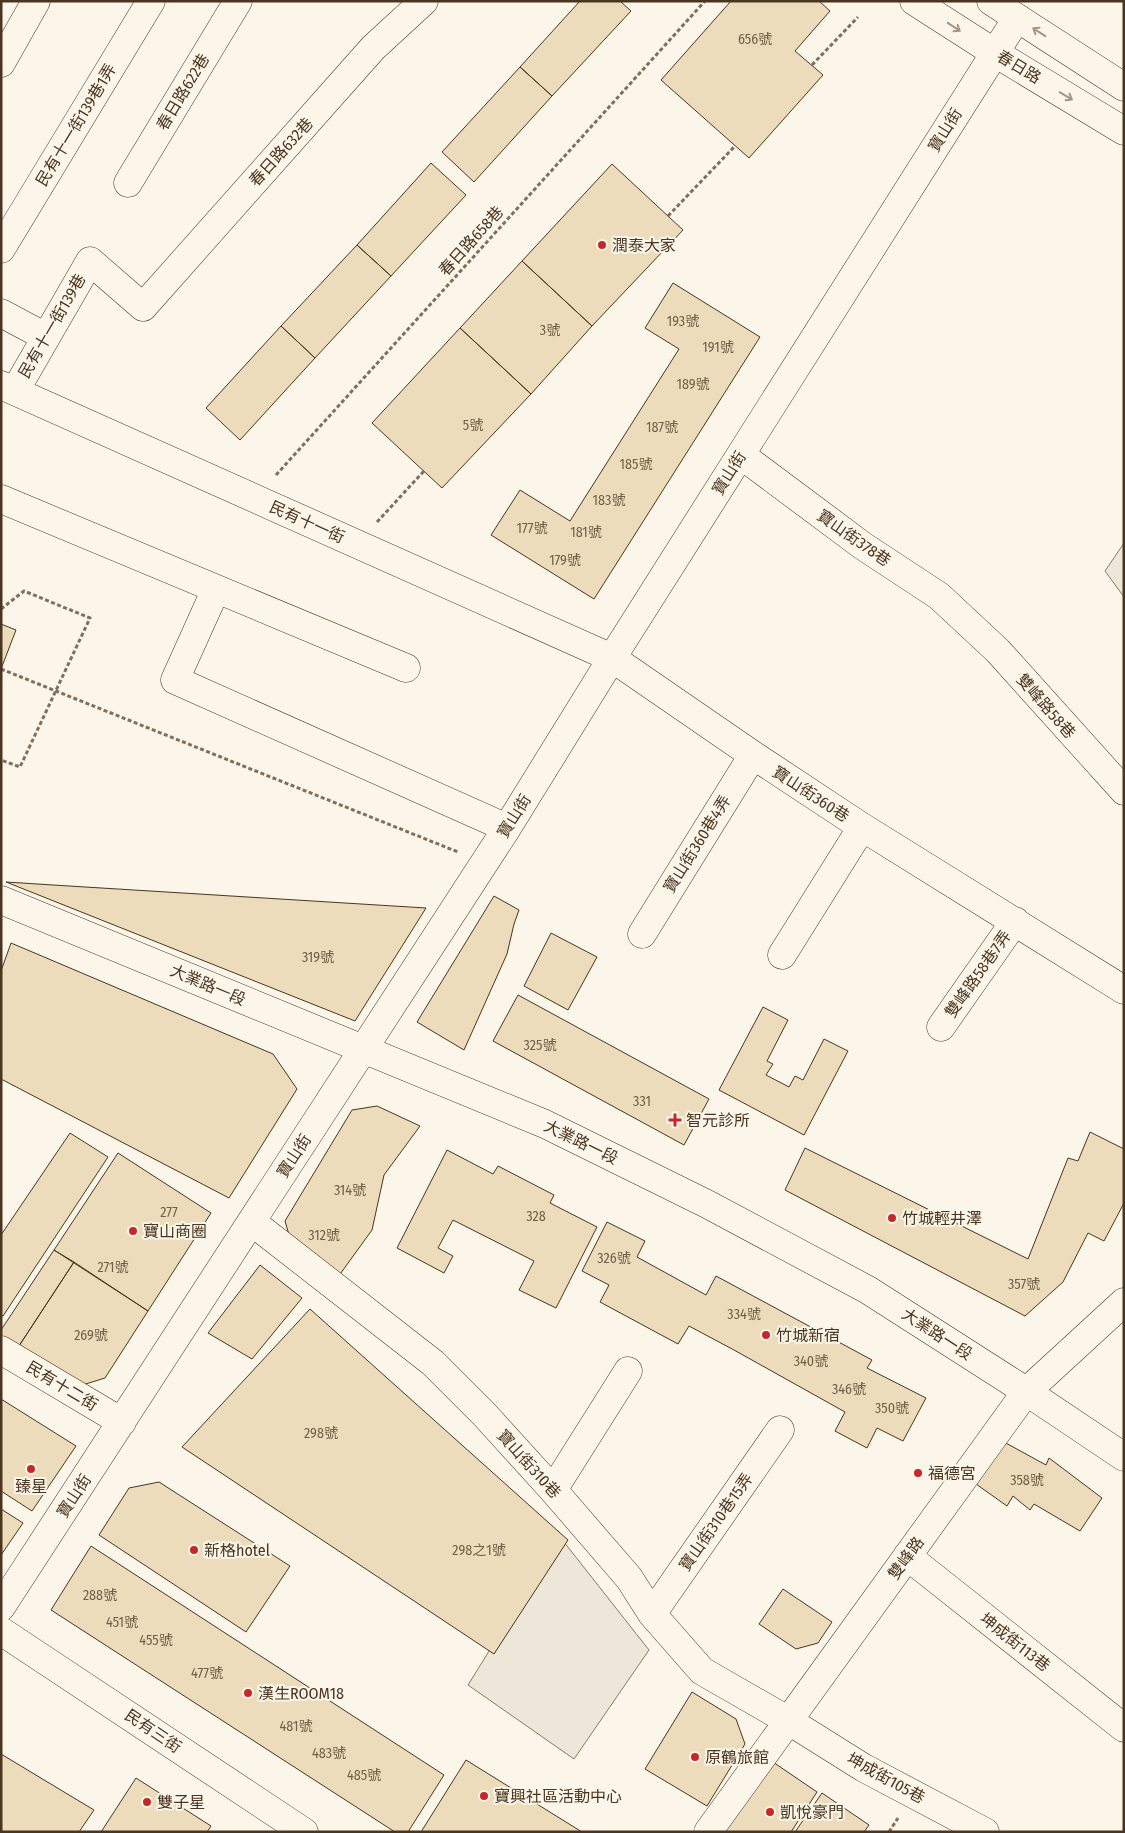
<svg xmlns="http://www.w3.org/2000/svg" width="1125" height="1833" font-family="'Fira Sans Condensed','Noto Sans TC',sans-serif">
	<style>
		.parking { fill: #ede7d9; stroke: #887966 }
		.building { fill: #ecdcbc; stroke: #4a3520 }
		.lines { fill: none; stroke-linecap: round; stroke-linejoin: round }
		.minor-casing { stroke: #4a3520; stroke-width: 29 }
		.major-casing { stroke: #4a3520; stroke-width: 29 }
		.path { stroke: #7f6f5c; stroke-width: 3; stroke-dasharray: 4 2.5; stroke-linecap: butt }
		.minor { stroke: #fbf6e9; stroke-width: 28 }
		.major { stroke: #fbf6e9; stroke-width: 28 }
		.oneway { stroke: #a29684 }
		.poi-dot { fill: #c62828; stroke: #fbf6e9; stroke-width: 2 }
		.labels { text-anchor: middle; dominant-baseline: central; stroke-width: 4; stroke-linejoin: round; paint-order: stroke }
		.number-label { font-size: 14px; fill: #725f47 }
		.street-label { font-size: 16px; fill: #4a3520; stroke: #fbf6e9 }
		.poi-label { font-size: 16px; fill: #4a3520; stroke: #fbf6e9; text-anchor: start }
	</style>
	<rect width="100%" height="100%" fill="#fbf6e9"/>
	<!-- parking -->
	<path class="parking" d="M1124,543V597L1105,571Z
		M560,1537L649,1650L574,1759L468,1685Z"/>
	<!-- building -->
	<path class="building" d="M580,1H620L631,11L552,96L520,67Z
		M731,1H819L830,11L795,51L823,75L749,158L661,80Z
		M520,67L552,96L474,182L442,152Z
		M431,163L466,195L391,276L357,245Z
		M612,164L683,230L592,326L522,261Z
		M357,245L391,276L315,358L281,326Z
		M522,261L592,326L531,394L460,328Z
		M673,283L760,337L594,599L491,535L520,490L570,521L679,349L645,328Z
		M281,326L315,358L240,440L206,408Z
		M460,328L531,394L442,488L372,423Z
		M1,624L16,630L1,669Z
		M6,882L69,886L426,908L355,1021Z
		M494,896L519,910L514,924L507,954L464,1050L417,1022Z
		M551,933L597,957L568,1010L524,986Z
		M11,943L273,1054L297,1089L229,1198L1,1079V971Z
		M518,995L709,1099L684,1145L493,1041Z
		M763,1007L788,1020L767,1061L773,1064L766,1075L789,1087L795,1076L803,1080L824,1039L848,1051L804,1135L719,1090Z
		M377,1106L420,1126L384,1175L372,1230L338,1277L292,1245L285,1221L352,1110Z
		M1090,1132L1124,1149V1203L1104,1241L1088,1233L1063,1282L1025,1316L785,1190L805,1148L1028,1259L1068,1158L1078,1161Z
		M70,1133L108,1157L3,1316L1,1315V1235Z
		M447,1150L493,1174L498,1166L554,1195L550,1203L597,1227L556,1308L519,1290L534,1261L453,1220L438,1248L453,1256L444,1273L397,1248Z
		M118,1153L211,1213L148,1311L54,1250Z
		M607,1222L645,1241L637,1257L706,1295L716,1276L872,1360L867,1368L926,1398L903,1441L877,1428L867,1448L835,1431L845,1412L734,1350L689,1326L678,1344L600,1302L609,1285L582,1271Z
		M54,1250L74,1262L17,1349L1,1339V1330Z
		M74,1262L148,1311L105,1378L76,1387L17,1349Z
		M260,1265L302,1298L252,1359L208,1333Z
		M310,1309L568,1540L494,1654L182,1447Z
		M1,1399L76,1446L32,1511L1,1491Z
		M1004,1442L1046,1465L1049,1458L1102,1498L1080,1531L1034,1504L1030,1510L1013,1496L1007,1506L969,1479Z
		M159,1482L290,1566L246,1632L99,1535L129,1488Z
		M1,1509L23,1523L1,1555Z
		M91,1546L444,1775L408,1832H395L51,1610Z
		M783,1589L832,1622L818,1643L796,1649L759,1624Z
		M692,1692L736,1719L745,1744L707,1806L645,1769Z
		M1,1754L94,1810L79,1832H1Z
		M466,1760L582,1832H421Z
		M770,1760L817,1792L791,1832H722Z
		M136,1778L211,1826L207,1832H101Z
		M822,1793L869,1825L864,1832H795Z"/>
	<g class="lines">
		<!-- minor casing -->
		<g class="minor-casing">
			<path id="minor" d="M1,63L36,1
				M128,183L238,1
				M1,249L151,1
				M1,313L46,337
				M1,385L612,658L753,755L862,827L1124,990
				M15,391L90,261L143,307L373,48L424,1
				M741,455L863,546L939,596L998,651L1124,791
				M1,499L406,668
				M216,589L175,680L507,828
				M1,900L545,1124L707,1204L868,1290L1018,1386L1124,1457
				M642,934L753,755
				M782,955L862,827
				M941,1027L1015,921
				M252,1222L433,1363L484,1414L553,1490L629,1578L652,1614L702,1671L789,1721L864,1768L985,1832
				M1,1350L122,1422
				M553,1490L628,1371
				M907,1556L1124,1728
				M1,1607L507,828L612,658L1017,18
				M652,1614L780,1430
				M1,1631L304,1832
				M708,1832L1026,1392L1124,1302"/>
		</g>
		<!-- major casing -->
		<g class="major-casing">
			<path id="major" d="M914,1L995,53L1124,131
				M991,1L1124,87"/>
		</g>
		<!-- path -->
		<path class="path" d="M812,65L858,17
			M668,216L735,146
			M276,475L705,1
			M377,522L424,471
			M1,609L24,591L90,618L20,767L1,760
			M1,669L458,852
			M889,1832L898,1818"/>
		<!-- minor -->
		<use href="#minor" class="minor"/>
		<!-- major -->
		<use href="#major" class="major"/>
	</g>
	<!-- one-way arrows -->
	<defs><path id="oneway-shaft" d="M-6 0H5M1.5-3L5.5 0L1.5 3" fill="none" stroke-width="1.6" stroke-linecap="round" stroke-linejoin="round" transform="scale(1.25)"/></defs>
	<g class="oneway">
		<use href="#oneway-shaft" transform="translate(954 27) rotate(33)"/>
		<use href="#oneway-shaft" transform="translate(1039 32) rotate(-147)"/>
		<use href="#oneway-shaft" transform="translate(1066 96) rotate(31)"/>
	</g>
	<!-- markers -->
	<g class="poi-dot">
		<circle cx="602" cy="245" r="5"/>
		<path d="M672.5 1112.5h5v5h5v5h-5v5h-5v-5h-5v-5h5z"/>
		<circle cx="892" cy="1218" r="5"/>
		<circle cx="133" cy="1231" r="5"/>
		<circle cx="766" cy="1335" r="5"/>
		<circle cx="31" cy="1469" r="5"/>
		<circle cx="918" cy="1473" r="5"/>
		<circle cx="194" cy="1550" r="5"/>
		<circle cx="248" cy="1693" r="5"/>
		<circle cx="695" cy="1757" r="5"/>
		<circle cx="484" cy="1796" r="5"/>
		<circle cx="147" cy="1802" r="5"/>
		<circle cx="770" cy="1812" r="5"/>
	</g>
	<g class="labels">
		<!-- number labels -->
		<g class="number-label">
			<text x="755" y="39">656號</text>
			<text x="683" y="321">193號</text>
			<text x="550" y="330">3號</text>
			<text x="718" y="347">191號</text>
			<text x="693" y="384">189號</text>
			<text x="473" y="425">5號</text>
			<text x="662" y="427">187號</text>
			<text x="636" y="464">185號</text>
			<text x="609" y="500">183號</text>
			<text x="532" y="528">177號</text>
			<text x="586" y="532">181號</text>
			<text x="565" y="560">179號</text>
			<text x="318" y="957">319號</text>
			<text x="540" y="1045">325號</text>
			<text x="642" y="1101">331</text>
			<text x="350" y="1190">314號</text>
			<text x="169" y="1212">277</text>
			<text x="536" y="1216">328</text>
			<text x="324" y="1235">312號</text>
			<text x="614" y="1258">326號</text>
			<text x="113" y="1267">271號</text>
			<text x="1024" y="1284">357號</text>
			<text x="744" y="1314">334號</text>
			<text x="91" y="1335">269號</text>
			<text x="811" y="1361">340號</text>
			<text x="849" y="1389">346號</text>
			<text x="892" y="1408">350號</text>
			<text x="321" y="1433">298號</text>
			<text x="1027" y="1480">358號</text>
			<text x="479" y="1550">298之1號</text>
			<text x="100" y="1595">288號</text>
			<text x="122" y="1622">451號</text>
			<text x="156" y="1640">455號</text>
			<text x="207" y="1673">477號</text>
			<text x="296" y="1726">481號</text>
			<text x="329" y="1753">483號</text>
			<text x="364" y="1775">485號</text>
		</g>
		<!-- street labels -->
		<g class="street-label">
			<text transform="translate(1019 67) rotate(31)">春日路</text>
			<text transform="translate(183 92) rotate(-59)">春日路622巷</text>
			<text transform="translate(76 125) rotate(-59)">民有十一街139巷1弄</text>
			<text transform="translate(945 130) rotate(-58)">寶山街</text>
			<text transform="translate(281 152) rotate(-48)">春日路632巷</text>
			<text transform="translate(471 241) rotate(-48)">春日路658巷</text>
			<text transform="translate(52 326) rotate(-60)">民有十一街139巷</text>
			<text transform="translate(729 473) rotate(-58)">寶山街</text>
			<text transform="translate(307 522) rotate(24)">民有十一街</text>
			<text transform="translate(854 538) rotate(35)">寶山街378巷</text>
			<text transform="translate(1046 706) rotate(49)">雙峰路58巷</text>
			<text transform="translate(811 794) rotate(33)">寶山街360巷</text>
			<text transform="translate(514 816) rotate(-58)">寶山街</text>
			<text transform="translate(697 844) rotate(-58)">寶山街360巷4弄</text>
			<text transform="translate(978 974) rotate(-55)">雙峰路58巷7弄</text>
			<text transform="translate(208 985) rotate(23)">大業路一段</text>
			<text transform="translate(581 1142) rotate(26)">大業路一段</text>
			<text transform="translate(294 1156) rotate(-57)">寶山街</text>
			<text transform="translate(937 1334) rotate(33)">大業路一段</text>
			<text transform="translate(62 1386) rotate(31)">民有十二街</text>
			<text transform="translate(529 1464) rotate(48)">寶山街310巷</text>
			<text transform="translate(74 1496) rotate(-57)">寶山街</text>
			<text transform="translate(716 1522) rotate(-55)">寶山街310巷15弄</text>
			<text transform="translate(906 1558) rotate(-54)">雙峰路</text>
			<text transform="translate(1015 1642) rotate(38)">坤成街113巷</text>
			<text transform="translate(153 1731) rotate(34)">民有三街</text>
			<text transform="translate(886 1778) rotate(29)">坤成街105巷</text>
		</g>
		<!-- poi labels -->
		<g class="poi-label">
			<text x="612" y="245">潤泰大家</text>
			<text x="686" y="1120">智元診所</text>
			<text x="902" y="1218">竹城輕井澤</text>
			<text x="143" y="1231">寶山商圈</text>
			<text x="776" y="1335">竹城新宿</text>
			<text x="928" y="1473">福德宮</text>
			<text x="31" y="1486" text-anchor="middle">臻星</text>
			<text x="204" y="1550">新格hotel</text>
			<text x="258" y="1693">漢生ROOM18</text>
			<text x="705" y="1757">原鶴旅館</text>
			<text x="494" y="1796">寶興社區活動中心</text>
			<text x="157" y="1802">雙子星</text>
			<text x="780" y="1812">凱悅豪門</text>
		</g>
	</g>
	<!-- border -->
	<rect width="1125" height="1833" fill="none" stroke="#4a3520" stroke-width="5"/>
</svg>
